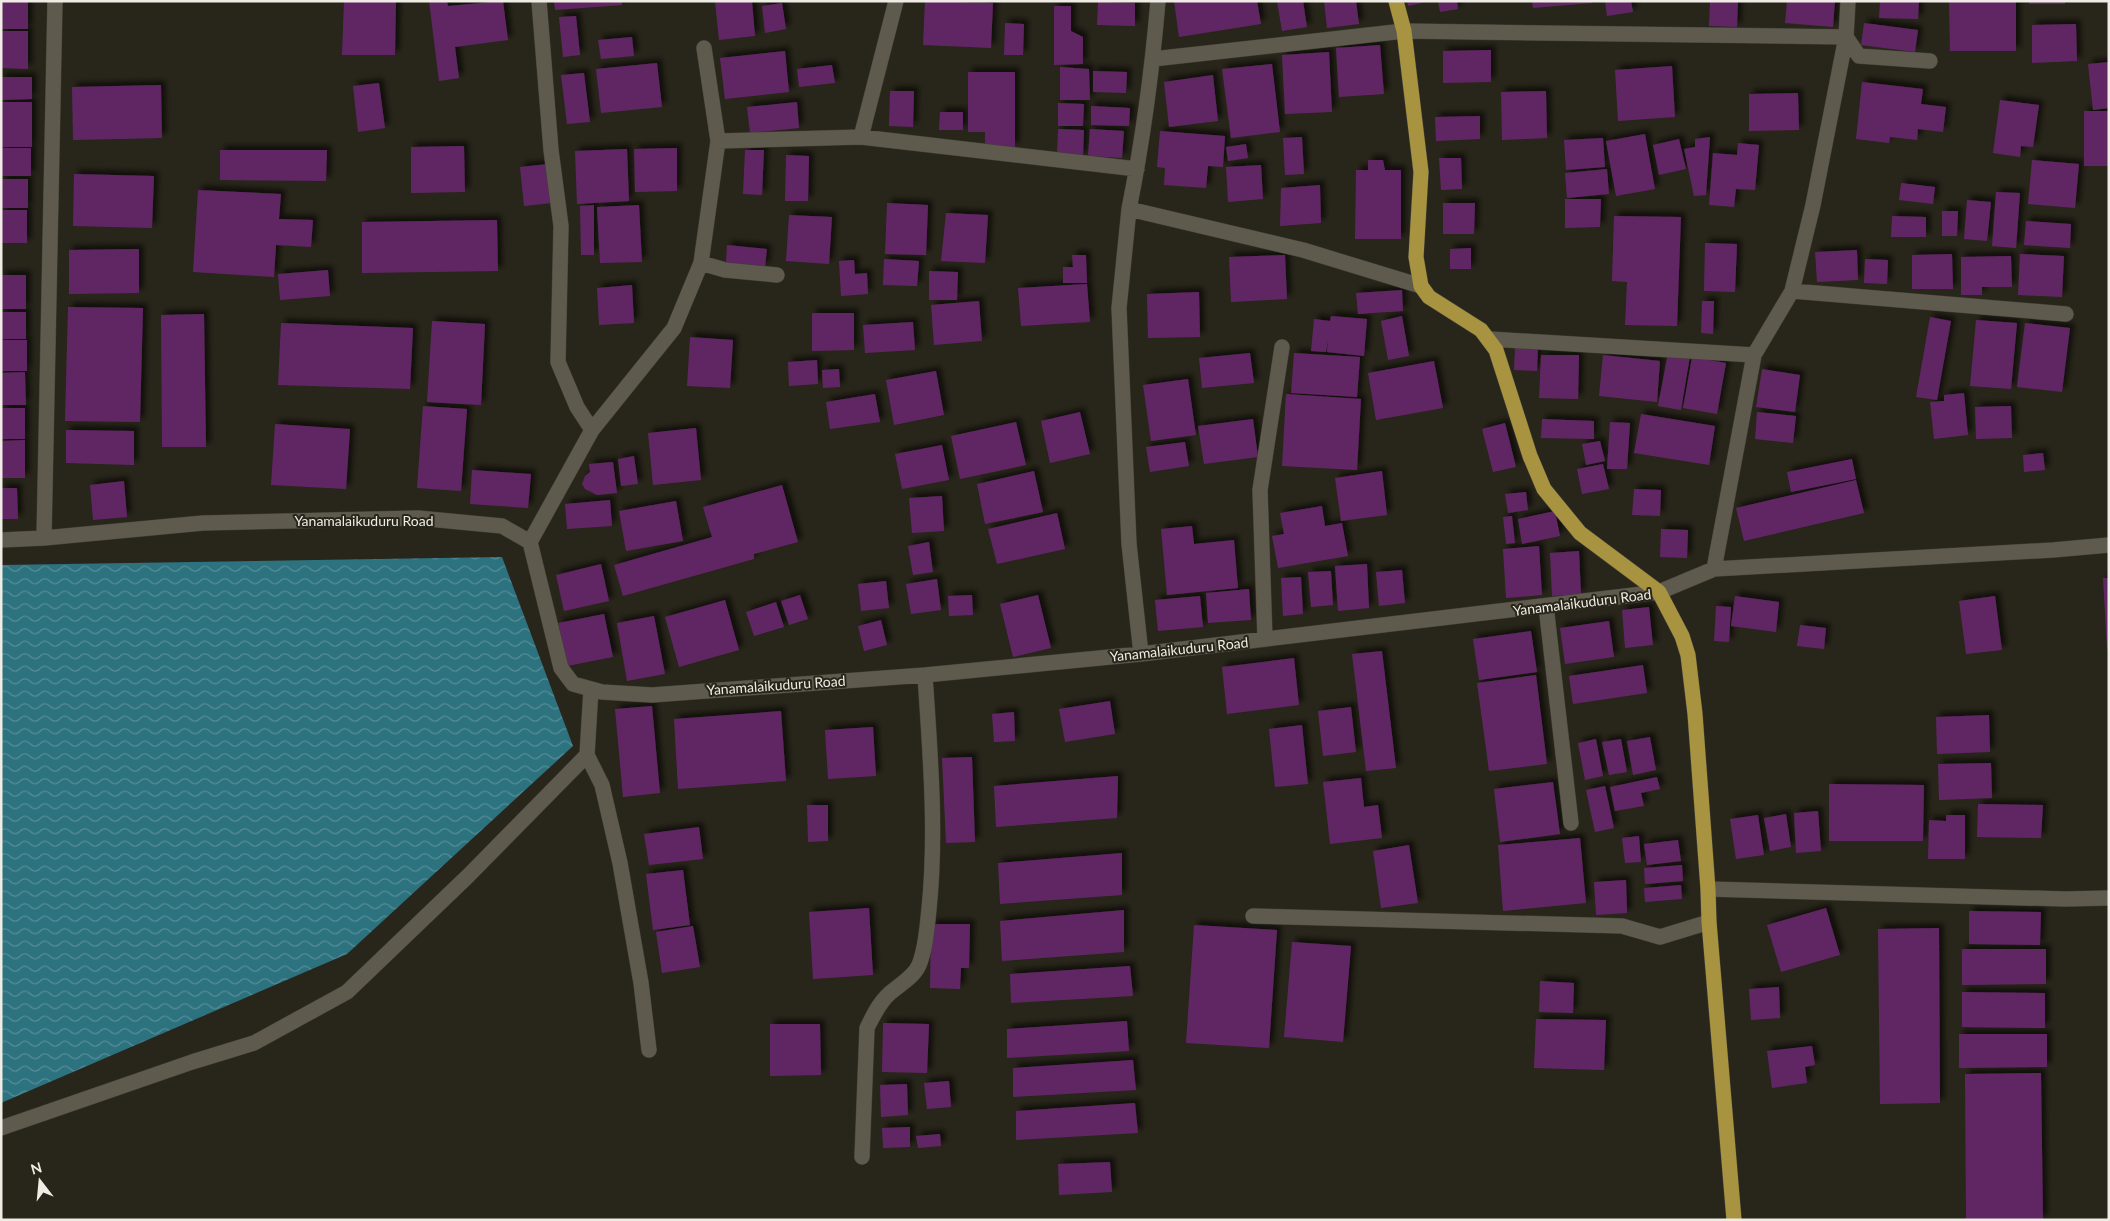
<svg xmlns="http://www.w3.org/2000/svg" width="2110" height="1221" font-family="Lato,sans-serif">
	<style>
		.water { fill: url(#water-waves) }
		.building { fill: #602764; filter: url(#shadow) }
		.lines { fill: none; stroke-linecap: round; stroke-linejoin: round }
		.minor-casing { stroke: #423f36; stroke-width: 16 }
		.major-casing { stroke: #423f36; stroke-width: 16 }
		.minor { stroke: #5e5b4e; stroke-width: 15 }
		.major { stroke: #a89341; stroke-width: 15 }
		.labels { text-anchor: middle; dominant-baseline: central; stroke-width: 4; stroke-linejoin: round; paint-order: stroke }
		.street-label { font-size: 14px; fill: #eeece4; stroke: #28251a }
	</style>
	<defs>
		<pattern id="water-waves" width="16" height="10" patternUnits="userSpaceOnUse" patternTransform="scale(1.25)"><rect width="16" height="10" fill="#2d727f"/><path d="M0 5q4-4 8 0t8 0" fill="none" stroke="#568d97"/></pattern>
		<filter id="shadow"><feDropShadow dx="4.5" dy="-4.5" stdDeviation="2.5" flood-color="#0009"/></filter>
	</defs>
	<rect width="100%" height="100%" fill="#28251a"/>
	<!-- water -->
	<path class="water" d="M502,557L573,746L347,954L1,1103V565Z"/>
	<!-- building -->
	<path class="building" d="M1,1H28V29H1Z
		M344,1H396L395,55H342Z
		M429,1H447L448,6L503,1L508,40L455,47L459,78L439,81Z
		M554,1H622V5L555,10Z
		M715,1H752L755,36L719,40Z
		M925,1L993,3L991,48L923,45Z
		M1174,1H1257L1261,24L1179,37Z
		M1277,1H1303L1307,27L1282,31Z
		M1324,1H1356L1359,24L1327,28Z
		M1407,1H1426V2L1408,6Z
		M1438,1H1457L1458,9L1440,12Z
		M1532,1H1592V3L1533,8Z
		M1605,1H1631L1633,12L1607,16Z
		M1710,1H1738L1737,27L1709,26Z
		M1787,1H1835L1833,27L1785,23Z
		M1880,1H1919L1918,19L1879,18Z
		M1949,1H2016V51H1950Z
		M2029,1H2065V4H2029Z
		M1098,2L1135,3V26L1097,25Z
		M782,3L786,29L765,33L762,6Z
		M1054,6H1071V31L1083,37V64L1054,65Z
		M576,16L580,55L563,57L559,17Z
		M1005,23L1024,24L1023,55H1004Z
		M1864,23L1918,30L1915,52L1861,45Z
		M2076,24L2077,61L2032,63V25Z
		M1,31H28V69L1,68Z
		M632,37L634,56L601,59L598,40Z
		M1380,45L1384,94L1339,97L1336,48Z
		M1491,50V82L1443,83V51Z
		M785,51L789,92L725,99L720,58Z
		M1329,52L1332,112L1285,114L1282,55Z
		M2109,62V108L2093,110L2088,64Z
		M657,63L662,107L601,113L596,69Z
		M1272,64L1280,132L1231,138L1222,69Z
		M832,65L835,83L799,87L797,69Z
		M1672,66L1675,117L1618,121L1615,70Z
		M1060,67L1089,69L1090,100H1060Z
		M1093,71L1127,72L1126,93L1093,92Z
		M968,72H1015V147H985V132H968Z
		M584,73L590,122L567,124L561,75Z
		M1213,75L1218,121L1169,127L1164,82Z
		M1,77H32V99L1,100Z
		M1862,82L1923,89L1921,104L1946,107L1943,132L1918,129L1917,140L1890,137L1889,143L1856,139Z
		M379,83L385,128L358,132L353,86Z
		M161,85L162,138L73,140L72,87Z
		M890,91H914L913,127L889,126Z
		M1546,91L1547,138L1502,140L1501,92Z
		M1798,93L1799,130L1749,131V94Z
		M2000,100L2039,105L2033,147L2021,146L2020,157L1993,153Z
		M1,102H32V147H1Z
		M797,102L799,128L750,133L747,107Z
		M1058,103L1084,104L1083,126H1058Z
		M1091,106L1130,108L1129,126L1091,125Z
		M2084,111H2109V166H2084Z
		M940,112H963V130H939Z
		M1480,116V139L1436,141L1435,117Z
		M1058,129L1084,130L1083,156H1057Z
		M1090,129L1124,131L1122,158L1088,156Z
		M1160,131L1225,136L1223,167L1208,166L1206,188L1164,185L1165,168L1157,167Z
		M1645,134L1655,189L1616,196L1606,141Z
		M1302,137L1304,174L1285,175L1283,138Z
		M1710,137L1706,195L1694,196L1684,149L1695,147V139Z
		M1603,138L1605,167L1566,170L1564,140Z
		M1679,139L1686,169L1659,175L1653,145Z
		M1738,143L1759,145L1755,190L1736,189L1734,207L1709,205L1713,153L1737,155Z
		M1246,144L1248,158L1228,161L1226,147Z
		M464,146L465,192L411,193V147Z
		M1,148H31V176H1Z
		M677,148V191L635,192L634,149Z
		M627,149L629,201L577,204L575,151Z
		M220,150H327L326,181L220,180Z
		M745,150H764L762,195L743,194Z
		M786,155L809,156L808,201H785Z
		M1439,158H1461L1462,189L1441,190Z
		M1368,160H1383L1385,170H1401V239H1355L1356,170H1368Z
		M2032,160L2079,164L2075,208L2028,204Z
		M548,164L552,203L524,206L520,167Z
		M1261,165L1263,199L1228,202L1226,167Z
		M1607,169L1609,194L1567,198L1565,173Z
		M74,174L154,176L152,228L73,226Z
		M1,179H28V208H1Z
		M1901,183L1935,187L1933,204L1899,200Z
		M1320,185L1321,223L1280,226L1281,188Z
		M198,190L281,194L279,219L313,220L311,247L276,245L274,277L193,272Z
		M1996,192L2020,193L2016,248L1992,246Z
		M1565,199H1601L1600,227L1565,228Z
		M1967,200L1991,202L1987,241L1964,239Z
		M887,203L928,205L926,255L885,254Z
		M1443,203H1475L1474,234H1443Z
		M594,205V255H581L580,206Z
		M639,205L642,262L600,263L597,207Z
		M1,210H27V243H1Z
		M1942,211H1958L1957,236H1942Z
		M946,213L988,215L985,263L941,261Z
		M789,215L832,217L829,264L786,261Z
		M1614,216L1681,217L1677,326L1625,325L1627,282L1612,281Z
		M1892,216L1926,217V237H1891Z
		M497,220L498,271L362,273V222Z
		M2026,221L2071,224L2070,248L2024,245Z
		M1705,243L1737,244L1735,292L1704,291Z
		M727,245L767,249L765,267L726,263Z
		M1471,248V269H1450V249Z
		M139,249V293L69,294V250Z
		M1857,250L1858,280L1817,282L1815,252Z
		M1952,254L1953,289H1912V255Z
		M2020,254L2064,256L2062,297L2018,295Z
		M1072,255H1086L1087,283H1063V267H1073Z
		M1285,255L1287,299L1231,302L1229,257Z
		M2011,256L2012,287H1982V295H1961V257Z
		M884,259L919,261L917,286L883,285Z
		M1865,259L1888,260L1887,284L1864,283Z
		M854,260L855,274L867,273L868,294L841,296L839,261Z
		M328,270L330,296L280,300L278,274Z
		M929,271L958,272L957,300H929Z
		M1,275H26V309H1Z
		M1087,284L1090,322L1021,326L1018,288Z
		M632,285L634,323L599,325L597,288Z
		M1402,290L1403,311L1358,314L1356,293Z
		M1199,292L1200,337L1148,338L1147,294Z
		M979,301L982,341L934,345L931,305Z
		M1702,301H1714L1713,334L1701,333Z
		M68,307L143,308L140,422L65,421Z
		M1,312H26V339H1Z
		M812,313H854V350L812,351Z
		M204,314L206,447H162L161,315Z
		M1331,316L1367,319L1364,356L1327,352L1328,340L1326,352L1311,351L1314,319L1330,321Z
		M1402,316L1409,356L1388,360L1381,321Z
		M1930,317L1951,321L1937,400L1916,397Z
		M1976,320L2017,323L2011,389L1970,386Z
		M432,321L485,324L481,405L427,402Z
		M913,322L915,350L865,353L863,325Z
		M281,323L413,328L410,389L278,385Z
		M2025,323L2070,328L2062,392L2017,387Z
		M690,337L733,340L730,388L687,386Z
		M1,340H27V371H1Z
		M1515,347H1538L1537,371L1514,370Z
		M1250,353L1254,383L1202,388L1199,358Z
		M1294,353L1360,357L1357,397L1291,393Z
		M1668,353L1690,356L1681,410L1658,406Z
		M1541,355H1579L1578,399L1539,398Z
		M1603,355L1660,361L1657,402L1599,396Z
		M1692,357L1726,363L1717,414L1683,408Z
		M817,360L818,384L789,386L788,362Z
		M1434,361L1443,408L1376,420L1368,373Z
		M839,369L840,387L823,388L822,370Z
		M1762,369L1800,375L1795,412L1756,407Z
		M936,371L944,415L894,425L886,380Z
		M25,372L26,405H1V373Z
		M1188,379L1196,435L1151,441L1143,385Z
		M1964,393L1968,435L1934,439L1930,402L1944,401V395Z
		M875,394L880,422L830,429L826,402Z
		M1286,394L1361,399L1357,470L1282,466Z
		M423,406L467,409L461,491L417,488Z
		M2011,406L2012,438L1976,439L1975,407Z
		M1,408H25V439H1Z
		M1080,412L1090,454L1050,463L1041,421Z
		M1757,412L1796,416L1793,443L1755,439Z
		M1641,414L1715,426L1709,465L1634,453Z
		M1253,419L1258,457L1204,464L1198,426Z
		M1542,419L1594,421V439L1541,438Z
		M1016,422L1026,465L960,479L951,436Z
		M1610,422L1630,423L1627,469H1607Z
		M1505,423L1516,467L1493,472L1482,429Z
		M275,424L350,429L346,489L271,485Z
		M696,428L701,480L653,485L648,433Z
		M66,430L134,431V465L66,463Z
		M25,440V478H1V441Z
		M1600,441L1605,461L1586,465L1582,444Z
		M1185,442L1189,466L1150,472L1146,447Z
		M942,445L949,480L902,489L895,454Z
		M2043,453L2045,470L2024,472L2023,455Z
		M634,456L638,484L621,486L618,459Z
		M1852,459L1856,479L1791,492L1787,472Z
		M613,462L617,493L597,495L585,489L582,484L585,476L590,472L589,464Z
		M1603,464L1609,489L1582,494L1577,469Z
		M472,470L531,474L528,508L470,504Z
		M1034,471L1043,512L985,524L977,484Z
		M1382,471L1387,515L1341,521L1335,478Z
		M1856,480L1864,513L1744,541L1736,508Z
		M124,481L127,517L93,520L90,485Z
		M782,485L798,542L754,554V559L623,596L614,565L712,537L703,507Z
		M1,488H17L18,519H1Z
		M1634,489L1661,490L1660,516L1632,515Z
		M1526,492L1528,510L1508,513L1505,494Z
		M942,496L944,531L912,533L909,498Z
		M610,500L612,526L567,529L565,504Z
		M676,501L683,541L626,551L619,511Z
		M1322,506L1325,526L1342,523L1348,556L1278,568L1272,536L1284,534L1280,513Z
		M1555,511L1560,536L1522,544L1518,519Z
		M1057,513L1065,549L997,564L988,529Z
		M1512,516L1515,543L1506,544L1503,517Z
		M1192,526L1194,544L1234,540L1238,588L1167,595L1161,529Z
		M1661,529L1688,530L1687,558L1660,557Z
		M929,542L933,572L913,575L908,546Z
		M1539,546L1542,595L1506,598L1503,549Z
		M1579,551L1581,594L1552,596L1550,553Z
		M601,564L609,601L564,611L556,575Z
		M1367,564L1369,608L1338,611L1335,566Z
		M1402,570L1405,603L1379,606L1376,572Z
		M1331,571L1333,605L1311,607L1308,572Z
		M1301,577L1303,614L1283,616L1281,578Z
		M2103,578H2109V649H2107Z
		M937,579L941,610L911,614L906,584Z
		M886,581L889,608L861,611L858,584Z
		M1249,589L1251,620L1208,623L1206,593Z
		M800,595L808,619L789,625L781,601Z
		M972,595L973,615L949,616L948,596Z
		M1038,595L1051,648L1013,657L1000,604Z
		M1200,596L1203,627L1158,631L1155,600Z
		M1735,596L1779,602L1776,632L1731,626Z
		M1995,596L2002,650L1966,654L1959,601Z
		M725,600L739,650L679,667L665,617Z
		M776,602L784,627L754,636L746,612Z
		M1716,606L1731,607L1729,642L1714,641Z
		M1649,607L1653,645L1625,648L1622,610Z
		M604,614L613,657L567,666L558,623Z
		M654,616L665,674L627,681L617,623Z
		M881,620L887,645L864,651L858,626Z
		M1609,621L1614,657L1565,664L1560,628Z
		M1800,625L1826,628L1824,649L1797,646Z
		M1531,631L1537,672L1479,680L1473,639Z
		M1382,651L1396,768L1366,771L1352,654Z
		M1294,658L1299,705L1227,714L1222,667Z
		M1643,665L1647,693L1573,704L1569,676Z
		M1536,675L1547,764L1489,771L1477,683Z
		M1110,701L1115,734L1065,742L1059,709Z
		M652,706L660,793L623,797L615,709Z
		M1351,707L1356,752L1323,756L1318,711Z
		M781,711L786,781L678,789L674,719Z
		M1014,712L1015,741L994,742L992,714Z
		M1989,715L1990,752L1937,754L1936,717Z
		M1302,725L1308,784L1275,787L1269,729Z
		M873,727L876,776L828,779L825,730Z
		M1650,737L1656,770L1633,775L1627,741Z
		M1596,739L1603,776L1585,780L1578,743Z
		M1621,739L1627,772L1609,775L1602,742Z
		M972,757L975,842L946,843L942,758Z
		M1991,763L1992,798L1939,800L1938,764Z
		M1118,776L1117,818L996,827L994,786Z
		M1657,777L1660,789L1641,793L1644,806L1615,811L1610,787Z
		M1361,778L1364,807L1378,805L1382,838L1330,844L1323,782Z
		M1553,782L1560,834L1500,842L1494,789Z
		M1829,784L1924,785L1923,841H1829Z
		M1605,786L1614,828L1595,832L1586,790Z
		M1978,804L2043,805L2041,838L1977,837Z
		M807,805H828V841L808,842Z
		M1818,811L1821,851L1796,853L1794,813Z
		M1786,814L1791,847L1770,851L1764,818Z
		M1758,815L1764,855L1736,859L1730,819Z
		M1946,815H1965V859H1928L1929,820L1946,821Z
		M699,827L703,859L649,865L644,834Z
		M1639,836L1641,862L1625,863L1622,838Z
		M1580,838L1586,903L1503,911L1498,845Z
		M1678,840L1681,861L1647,865L1644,844Z
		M1409,845L1418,903L1381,908L1373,851Z
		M1122,853V895L1000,904L998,863Z
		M1682,865L1683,881L1645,884L1644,868Z
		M683,870L690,925L653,930L646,874Z
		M1626,880L1627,913L1596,915L1594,882Z
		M1681,885L1682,899L1645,902L1644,888Z
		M869,908L873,975L813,979L809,912Z
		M1826,908L1840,955L1781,972L1767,925Z
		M1124,910V952L1002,961L1000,921Z
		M1969,911L2041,912L2040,945L1969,944Z
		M931,924H970L969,968H961L960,989L930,988Z
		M1194,925L1277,930L1269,1048L1186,1043Z
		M693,926L700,967L662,973L656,932Z
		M1939,928L1940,1103L1880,1104L1878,929Z
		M1292,942L1351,946L1343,1042L1284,1037Z
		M1962,949H2046V984L1962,985Z
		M1130,966L1133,996L1011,1003L1010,974Z
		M1540,981L1574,983L1573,1013L1539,1012Z
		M1779,987L1780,1018L1751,1020L1749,989Z
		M1962,992L2045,993V1028L1962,1027Z
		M1536,1019L1606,1020L1604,1070L1534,1068Z
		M1127,1021L1129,1051L1007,1058V1029Z
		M883,1023L929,1024L927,1073L882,1072Z
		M770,1024H820L821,1075L770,1076Z
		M1959,1034H2047V1067L1959,1068Z
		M1812,1046L1815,1065L1805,1067L1807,1083L1772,1088L1767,1051Z
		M1133,1060L1136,1090L1013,1097V1068Z
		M2041,1073L2043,1220H1966L1965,1074Z
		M949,1081L951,1107L927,1109L924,1083Z
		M907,1084L908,1115L881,1117L880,1085Z
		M1135,1103L1138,1133L1016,1140V1111Z
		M910,1127V1147L883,1148L882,1128Z
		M940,1134L941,1146L918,1148L916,1136Z
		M1110,1162L1112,1192L1059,1195L1058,1164Z"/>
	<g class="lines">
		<!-- minor casing -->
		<g class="minor-casing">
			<path id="minor" d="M539,1L551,150L561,226L558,362L577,407L592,430
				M1158,1C1152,71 1143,140 1129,209L1303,250L1421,286
				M1153,59L1404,31L1846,37L1859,56L1930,61
				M861,137L896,1
				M718,141L861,137L1137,169
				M1129,209L1119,308L1129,544L1141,654
				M701,263L725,270L777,275
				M1792,291L2066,314
				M1490,339L1754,355
				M44,538L55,1
				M1,540L44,538L203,523L418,518L502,526L530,542L561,668L573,684L602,692L652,695L925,675L1141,654L1659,592L1714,569L2053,550L2109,545
				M530,542L592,430L674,328L701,263L718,141L704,48
				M1714,569L1754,355L1792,291L1813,205L1846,37L1848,1
				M1546,606L1571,823
				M1265,639L1260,490L1282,347
				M587,755L602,785L620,863L641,983L649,1050
				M1708,889L2065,899L2109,898
				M1253,916L1622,926L1660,937L1709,922
				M1,1128L192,1062L254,1043L347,992L468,876L587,755L591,689
				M862,1157L867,1028C873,1016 879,1003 889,994C899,985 914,977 919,965C926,948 927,927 929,909C937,831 930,753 925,675"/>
		</g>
		<!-- major casing -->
		<g class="major-casing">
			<path id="major" d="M1396,1L1404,31L1421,172L1416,257L1421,286L1429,297L1481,330L1496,350L1530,456L1544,489L1580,533L1659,592L1682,636L1688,655L1695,714L1708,889L1709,922L1734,1220"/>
		</g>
		<!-- minor -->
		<use href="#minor" class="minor"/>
		<!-- major -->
		<use href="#major" class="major"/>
	</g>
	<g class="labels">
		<!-- street labels -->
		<g class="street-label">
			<text x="364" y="520">Yanamalaikuduru Road</text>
			<text transform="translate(1582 602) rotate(-7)">Yanamalaikuduru Road</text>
			<text transform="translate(1179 649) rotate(-6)">Yanamalaikuduru Road</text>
			<text transform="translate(776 685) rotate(-4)">Yanamalaikuduru Road</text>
		</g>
	</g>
	<!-- border -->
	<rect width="2110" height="1221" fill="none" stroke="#eeece4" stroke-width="5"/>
	<!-- north arrow -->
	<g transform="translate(40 1181) rotate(344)" stroke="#28251a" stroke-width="4" paint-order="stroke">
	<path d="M0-4L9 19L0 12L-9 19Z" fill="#eeece4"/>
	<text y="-8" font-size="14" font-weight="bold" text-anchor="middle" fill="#eeece4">N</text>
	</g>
</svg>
